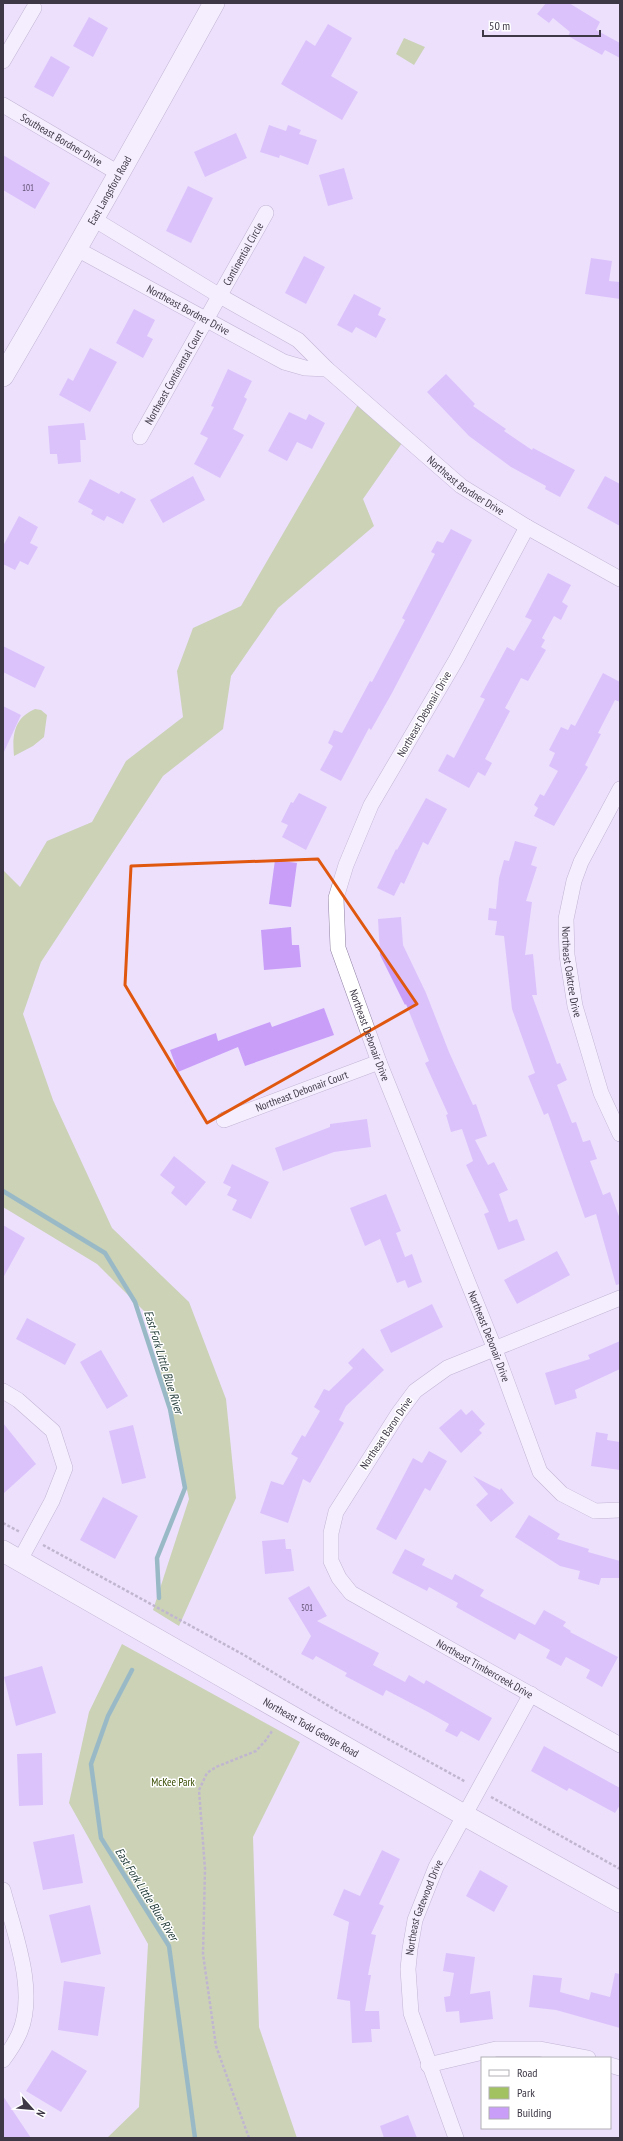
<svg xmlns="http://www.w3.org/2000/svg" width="623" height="2141" font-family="'PT Sans Narrow',sans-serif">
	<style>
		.green { fill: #a2c261 }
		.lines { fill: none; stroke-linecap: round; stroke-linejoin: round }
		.stream { stroke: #368b86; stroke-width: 4.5 }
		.building { fill: #c89ef9 }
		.street-casing { stroke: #9082a3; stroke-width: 16 }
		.secondary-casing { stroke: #9082a3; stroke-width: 22 }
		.path { stroke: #8d8499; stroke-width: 2.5; stroke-dasharray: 3 2; stroke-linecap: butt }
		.street { stroke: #fff; stroke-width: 15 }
		.secondary { stroke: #fff; stroke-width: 21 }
		.marked { fill: none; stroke: #e0570f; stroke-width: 3; stroke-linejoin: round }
		.labels { text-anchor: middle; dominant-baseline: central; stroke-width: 3; stroke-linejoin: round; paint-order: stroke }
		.number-label { font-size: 9px; fill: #605273 }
		.street-label { font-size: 11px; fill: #3e3846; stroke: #fff }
		.park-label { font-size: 11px; fill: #384b00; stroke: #fff }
		.water-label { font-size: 12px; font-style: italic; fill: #223c38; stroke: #fff }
	</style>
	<rect width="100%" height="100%" fill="#ece0fd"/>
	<!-- green -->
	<path class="green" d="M404,38L425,47L414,65L396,54Z
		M360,401L402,443L363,499L374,526L278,608L231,676L223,729L163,776L41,962L23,1014L53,1100L112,1228L189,1302L226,1399L236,1498L179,1626L153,1610L189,1499L148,1315L97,1264L3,1207V870L20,887L47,841L92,822L126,761L183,717L177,671L193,628L241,606Z
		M35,709L41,710L47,715L44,737L33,746L14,756C12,735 14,718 35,709Z
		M122,1644L300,1742L253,1837L259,2027L297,2138H107L139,2107L148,1944L69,1803L89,1712Z"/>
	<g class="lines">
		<!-- stream -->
		<path class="stream" d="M3,1191L105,1253L135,1302L170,1409L185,1488L157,1558L159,1598
			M132,1670L108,1716L91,1764L101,1838L169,1946L195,2138"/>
	</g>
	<!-- building -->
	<path class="building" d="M546,3H569L600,22L596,30L620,43V58L605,50L602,55L568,36L570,32L553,18L549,23L537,14Z
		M89,17L108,28L93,57L73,46Z
		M328,24L352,38L331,76L358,92L342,120L281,84L306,40L315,46Z
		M51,56L70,67L53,97L34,87Z
		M269,125L286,131L288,125L301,130L299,134L317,140L308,165L280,155L279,158L260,152Z
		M236,133L247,158L205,177L194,152Z
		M3,155L50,183L35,209L3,190Z
		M344,168L353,199L328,206L319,175Z
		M188,186L213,198L191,243L166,231Z
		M304,256L325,267L306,304L285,293Z
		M591,258L612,261L609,281L620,282V299L585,294Z
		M354,294L381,308L378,315L386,319L376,338L356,327L352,333L337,325Z
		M134,309L155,320L147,336L153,339L143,358L116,343Z
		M90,348L117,362L90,412L59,395L68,378L73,381Z
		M228,369L252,381L244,397L247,399L233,429L244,435L220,478L194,464L208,438L200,434L214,407L211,406Z
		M446,374L475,404L473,406L506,429L504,431L532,450L533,448L575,470L560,497L545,489L546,486L511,467L469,436L427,392Z
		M289,412L306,420L309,414L325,423L312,449L297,442L287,461L268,451Z
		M84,423L86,440H80L81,462L58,464L57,454H50L48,426Z
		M193,476L205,500L163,523L150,500Z
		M605,476L620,484V526L587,508Z
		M90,479L119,494L121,491L136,499L123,524L107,516L104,521L91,514L93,510L78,502Z
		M19,516L38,527L30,543L38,547L28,565L20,561L15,570L3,564V546Z
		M451,529L472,540L392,693L371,730L369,728L341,781L320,770L333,746L328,743L334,730L342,733L370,681L372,682L405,620L402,618L435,554L431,552L437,541L443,543Z
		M548,573L571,585L562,602L568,606L561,620L554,616L542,638L545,640L541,647L546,650L528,681L521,678L505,708L510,711L485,759L492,763L485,776L478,772L469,788L438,771L447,754L454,758L485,699L480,697L507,647L514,651L532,620L525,617Z
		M3,646L45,667L35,688L3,672Z
		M603,673L620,682V702L615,700L598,733L601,734L585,765L588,767L554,826L534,816L538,808L534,805L540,794L544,796L558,771L549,766L555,753L549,750L561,727L568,730L571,724L575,726Z
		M3,706L21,715L3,754Z
		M299,793L327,807L306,850L282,837L288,825L281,822L291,802L293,803Z
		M426,798L447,809L428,845L423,842L404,884L401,882L394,896L377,888L396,849L397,850Z
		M515,841L537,847L531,865L537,867L526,901L532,902L525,955L533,954L537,995H532L557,1064L560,1063L567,1080L557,1085L572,1123L576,1122L583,1142L590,1140L597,1159L590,1161L603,1195L610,1192L620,1219V1284L616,1285L596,1214L585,1218L548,1113L544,1115L528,1076L535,1073L512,1009L504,936L495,935L497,921L488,920L489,908L496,909L499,878L504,860L509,861Z
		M275,860L297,863L291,907L269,904Z
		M401,917L403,945L426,993L449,1052L473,1105L476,1104L487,1136L475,1140L488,1165L494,1162L508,1190L499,1194L509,1222L517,1219L525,1240L498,1250L484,1214L489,1212L466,1165L473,1161L462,1129L451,1132L446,1115L448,1114L425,1063L429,1061L406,1004L405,1005L380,955L378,919Z
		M291,927L292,945H299L301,967L264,970L261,930Z
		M324,1008L334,1035L245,1066L238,1047L178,1072L170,1050L216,1033L218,1041L270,1022L272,1027Z
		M367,1119L371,1147L334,1152L283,1171L275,1148L330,1127V1124Z
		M174,1156L206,1182L186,1206L171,1193L175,1187L160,1175Z
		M232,1164L269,1182L251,1219L232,1210L237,1200L227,1195L231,1187L223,1183Z
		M386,1194L401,1231L396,1233L405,1257L412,1254L422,1282L408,1288L405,1280L397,1283L380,1239L365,1246L350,1208Z
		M3,1225L25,1238L3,1278Z
		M557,1251L570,1275L517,1304L504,1280Z
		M432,1304L443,1327L391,1353L380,1330Z
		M27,1318L76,1344L65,1365L16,1339Z
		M620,1341V1369L575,1390L577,1398L555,1405L545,1373L590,1359L588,1355Z
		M363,1348L384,1370L346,1406L339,1420L344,1423L310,1483L303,1479L288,1523L260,1513L271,1481L283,1485L298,1458L291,1454L302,1435L305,1437L320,1411L314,1407L324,1389L329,1391L353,1368L348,1363Z
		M101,1350L128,1396L107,1409L80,1362Z
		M461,1409L466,1415L472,1410L485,1424L479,1430L482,1433L461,1453L439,1428Z
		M3,1423L36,1464L3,1494Z
		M133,1425L146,1478L122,1484L109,1431Z
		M596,1432L608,1434L607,1440L620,1442V1470L591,1466Z
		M429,1451L447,1461L430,1491L425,1488L396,1540L376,1529L413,1458L422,1463Z
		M473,1476L500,1490L501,1488L514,1503L491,1522L476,1505L488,1494Z
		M103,1497L138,1516L115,1559L80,1540Z
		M529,1515L560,1534L557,1539L589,1549L588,1552L620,1561V1578H601L599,1585L578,1579L580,1571L560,1566L515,1537Z
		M285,1539L286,1549H291L294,1571L265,1574L262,1541Z
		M405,1549L425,1559L422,1565L452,1580L455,1574L484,1590L480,1596L535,1625L544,1610L566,1622L563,1626L571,1631L570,1632L618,1657L602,1687L586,1678L590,1670L566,1657L561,1666L546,1658L550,1650L519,1633L515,1640L456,1607L458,1603L429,1587L427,1591L392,1573Z
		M309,1586L327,1616L317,1621L379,1653L373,1665L405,1682L409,1675L424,1684L426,1680L492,1718L479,1741L461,1731L457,1737L445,1731L449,1724L428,1712L386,1690L383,1696L345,1676L347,1673L316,1656L313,1660L301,1654L311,1636L288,1598Z
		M42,1666L56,1713L16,1726L4,1677Z
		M544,1746L620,1788V1805L615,1813L569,1788L567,1791L531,1771Z
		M42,1753L43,1805L19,1806L17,1754Z
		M74,1834L83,1883L43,1890L33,1842Z
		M382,1850L400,1859L379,1904L384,1906L371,1934L376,1935L368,1975H371L365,2011H379L380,2029H371L372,2042L352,2043L350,2001L337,1999L349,1922L333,1915L344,1889L360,1896Z
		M480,1870L508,1886L494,1912L466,1896Z
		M90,1905L101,1954L61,1963L49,1915Z
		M446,1953L475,1957L470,1994L490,1991L493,2019L460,2023L459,2011L446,2012L444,1997L450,1996L454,1973L443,1971Z
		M615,1973L620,1974V2028L556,2010L529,2007L533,1975L562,1978L560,1992L589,2000L591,1992L610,1997Z
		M64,1981L105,1987L98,2036L58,2030Z
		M52,2050L87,2071L61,2112L26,2091Z
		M3,2096L31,2138H3Z
		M408,2115L417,2138H384L380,2126Z"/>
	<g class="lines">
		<!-- street casing -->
		<g class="street-casing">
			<g id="street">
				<path d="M3,61L34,8"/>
				<path id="s1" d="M3,105L120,174"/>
				<path id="s2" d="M92,218L220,296L298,340L327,369L461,486L527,527L620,579"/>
				<path id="s3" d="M75,248L284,362L305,368L327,369"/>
				<path id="s4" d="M140,437L266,213"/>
				<path id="s5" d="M527,527L456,660L371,805L346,865L336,898L338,948L379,1062L494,1347L540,1472L562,1494L595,1511L620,1510"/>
				<path id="s6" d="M620,789L581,862L574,881L566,919L567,955L575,1006L601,1093L620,1134"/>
				<path id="s7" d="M224,1120L379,1062"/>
				<path id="s8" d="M620,1298L447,1368L415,1391L398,1414L336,1512L331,1533V1561L339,1578L351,1593L620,1745"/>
				<path d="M3,1391L18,1400L53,1431L65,1468L52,1501L20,1560"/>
				<path d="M3,1890C14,1932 38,1992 19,2034C15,2043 9,2052 3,2060"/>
				<path d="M428,2065L496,2049H540L588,2058"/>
				<path d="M610,2065L620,2068"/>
				<path id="s9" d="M456,2138L411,2013L408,1969L410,1949L415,1920L436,1867L531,1694"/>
			</g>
		</g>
		<!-- secondary casing -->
		<g class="secondary-casing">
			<g id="secondary">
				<path id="s10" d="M3,376C75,253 145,128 214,3"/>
				<path id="s11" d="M3,1551L464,1815L620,1902"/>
			</g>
		</g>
		<!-- path -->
		<path class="path" d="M3,1523L20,1532
			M43,1545L244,1655L339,1712L466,1782
			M491,1797L620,1869
			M249,2138L216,2046L203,1954L205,1869L199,1790L207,1773L216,1767L256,1751L266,1740L272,1731"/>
		<!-- street -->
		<use href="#street" class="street"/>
		<!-- secondary -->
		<use href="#secondary" class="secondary"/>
	</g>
	<!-- marked area -->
	<path d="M0 0H623V2141H0ZM318,859L417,1004L207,1123L125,985L131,866Z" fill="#ece0fd" fill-opacity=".55" fill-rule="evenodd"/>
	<path class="marked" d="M318,859L417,1004L207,1123L125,985L131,866Z"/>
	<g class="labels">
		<!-- number labels -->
		<g class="number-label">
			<text x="28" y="187">101</text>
			<text x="307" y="1607">501</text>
		</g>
		<!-- street labels -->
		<g class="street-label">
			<text stroke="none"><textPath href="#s1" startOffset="68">Southeast Bordner Drive</textPath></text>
			<text stroke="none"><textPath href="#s10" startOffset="214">East Langsford Road</textPath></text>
			<text stroke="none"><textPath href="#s4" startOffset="210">Continential Circle</textPath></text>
			<text stroke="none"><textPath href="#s3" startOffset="129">Northeast Bordner Drive</textPath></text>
			<text stroke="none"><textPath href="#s4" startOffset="69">Northeast Continental Court</textPath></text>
			<text stroke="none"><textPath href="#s2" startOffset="462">Northeast Bordner Drive</textPath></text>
			<text transform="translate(424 714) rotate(-60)">Northeast Debonair Drive</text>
			<text stroke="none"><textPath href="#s6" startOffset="195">Northeast Oaktree Drive</textPath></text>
			<text stroke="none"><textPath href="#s5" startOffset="561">Northeast Debonair Drive</textPath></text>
			<text stroke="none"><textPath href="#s7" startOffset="83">Northeast Debonair Court</textPath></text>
			<text stroke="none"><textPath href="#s5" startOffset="885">Northeast Debonair Drive</textPath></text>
			<text transform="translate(386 1433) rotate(-56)">Northeast Baron Drive</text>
			<text stroke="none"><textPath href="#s8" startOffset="612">Northeast Timbercreek Drive</textPath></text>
			<text stroke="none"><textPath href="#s11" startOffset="355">Northeast Todd George Road</textPath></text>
			<text stroke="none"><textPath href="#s9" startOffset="241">Northeast Gatewood Drive</textPath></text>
		</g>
		<!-- park labels -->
		<g class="park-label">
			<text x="173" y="1782">McKee Park</text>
		</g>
		<!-- water labels -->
		<g class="water-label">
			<text transform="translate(164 1362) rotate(73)">East Fork Little Blue River</text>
			<text transform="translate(147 1894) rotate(58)">East Fork Little Blue River</text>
		</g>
	</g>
	<!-- border -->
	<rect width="623" height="2141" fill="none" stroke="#3e3846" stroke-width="8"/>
	<!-- legend -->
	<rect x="481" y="2057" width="130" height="72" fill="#ffffff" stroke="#b2afb5"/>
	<rect x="489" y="2070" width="20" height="6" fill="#ffffff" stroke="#b2afb5"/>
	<text x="517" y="2077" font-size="12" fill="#3e3846">Road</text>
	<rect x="489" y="2087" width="20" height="12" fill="#a2c261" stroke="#b2afb5"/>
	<text x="517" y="2097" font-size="12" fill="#3e3846">Park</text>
	<rect x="489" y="2107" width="20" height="12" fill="#c89ef9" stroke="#b2afb5"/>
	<text x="517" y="2117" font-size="12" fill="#3e3846">Building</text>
	<!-- north arrow -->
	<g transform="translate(32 2109) rotate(117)" stroke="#ffffff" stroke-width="3" paint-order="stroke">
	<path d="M0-3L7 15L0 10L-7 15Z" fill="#3e3846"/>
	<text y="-6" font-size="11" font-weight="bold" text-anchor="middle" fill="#3e3846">N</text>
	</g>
	<!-- scale -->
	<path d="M483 30v6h117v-6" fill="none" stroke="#3e3846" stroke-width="2"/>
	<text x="489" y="30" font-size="12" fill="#3e3846" stroke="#ffffff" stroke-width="3" paint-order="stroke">50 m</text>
</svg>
